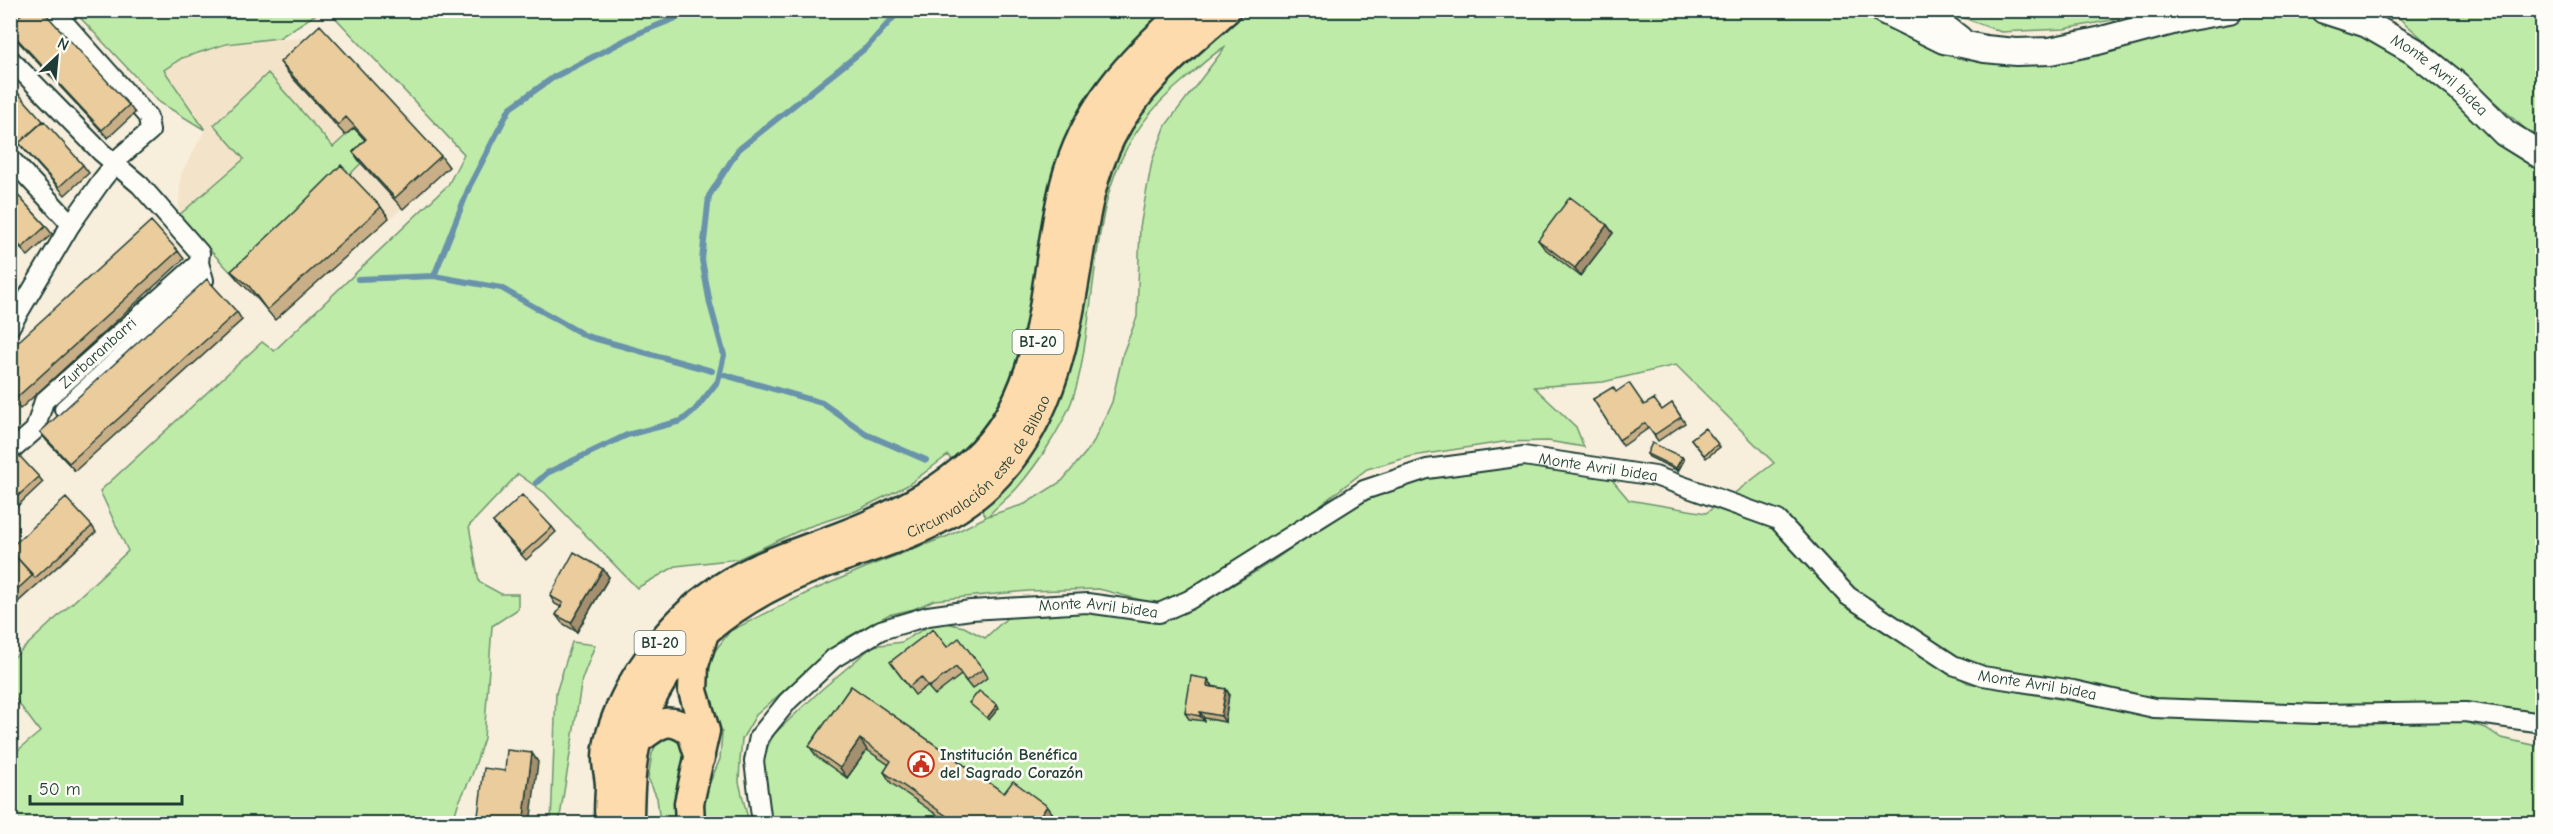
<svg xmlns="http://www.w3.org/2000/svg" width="2553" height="834" font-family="'Comic Neue',sans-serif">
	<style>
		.built { fill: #f3e4c9 }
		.green { fill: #beeba8; stroke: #6e946e; stroke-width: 1.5; fill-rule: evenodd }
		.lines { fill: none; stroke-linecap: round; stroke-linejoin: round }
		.stream { stroke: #6993aa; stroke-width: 6 }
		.street-casing { stroke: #1f3d34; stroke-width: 22 }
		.secondary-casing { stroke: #1f3d34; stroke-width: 30 }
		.primary-casing { stroke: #1f3d34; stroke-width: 33 }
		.street { stroke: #fdfcf7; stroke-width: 18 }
		.secondary { stroke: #fdfcf7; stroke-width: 26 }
		.primary { stroke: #fedbac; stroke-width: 28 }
		.wall { fill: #c9af87; stroke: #1f3d34; stroke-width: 1.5 }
		.shaded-wall { fill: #a48f6e; stroke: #1f3d34; stroke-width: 1.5 }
		.building { fill: #eacc9d; stroke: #1f3d34; stroke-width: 1.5 }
		.labels { text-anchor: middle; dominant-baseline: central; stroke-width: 5; stroke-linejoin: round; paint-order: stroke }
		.shield { fill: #fdfcf7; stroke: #62766e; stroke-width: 1.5 }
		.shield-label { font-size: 15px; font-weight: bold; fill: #1f3d34 }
		.street-label { font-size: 16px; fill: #1f3d34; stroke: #fdfcf7 }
		.poi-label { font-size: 16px; font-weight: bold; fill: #1f3d34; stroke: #fdfcf7; text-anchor: start }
	</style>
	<rect width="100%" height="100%" fill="#f7eedc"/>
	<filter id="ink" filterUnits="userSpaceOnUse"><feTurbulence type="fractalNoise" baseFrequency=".0167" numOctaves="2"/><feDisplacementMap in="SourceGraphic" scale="12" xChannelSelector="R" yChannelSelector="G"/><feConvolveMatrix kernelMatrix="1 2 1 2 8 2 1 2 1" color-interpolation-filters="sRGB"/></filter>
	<g filter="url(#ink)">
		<!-- built -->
		<path class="built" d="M328,36L449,167L275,320L178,216L181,174L205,130L164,70L182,58L226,44Z"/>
		<!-- green -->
		<path class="green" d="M1863,10L1899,29L1988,57L2185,26L2249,14L2285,12L2318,17L2367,36L2412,61L2542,165V714L2475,705L2403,704L2323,706L2158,701L1988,669L1962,661L1851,589L1786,518L1773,508L1732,495L1774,463L1676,365L1603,382L1534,387L1576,427L1584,447L1548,441L1503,442L1413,456L1367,469L1297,523L1178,597L1156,604L1099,589L1028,591L934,600L914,609L888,615L842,640L756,715L742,739L740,761L739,782L749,823H699V808L720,759L722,732L707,685L711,656L730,631L809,592L874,564L948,536L986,517L948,455L908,485L856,511L805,528L738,559L676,566L637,588L545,493L518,474L469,526L479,582L501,594H518V609L492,626L484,738L472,775L458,804L453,821L455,823H11V756L40,732L11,693V660L128,551L100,491L262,342L274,351L448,185L464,154L329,11ZM1226,46L1166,125L1152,161L1140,227L1137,317L1123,353L1112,402L1092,445L1062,481L1025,504L988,516C997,506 1008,498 1017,488C1037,465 1060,430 1071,403C1081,377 1084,349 1088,323C1102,223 1100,149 1184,80C1197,69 1212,54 1226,46Z
			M74,11H321L279,38L226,44L182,58L164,70L205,130L159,102Z
			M1946,11H2159L2064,29L2001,32Z
			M2391,11H2542V138L2530,133Z
			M268,73L333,147L354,128L374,150L302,223L239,281L178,216L244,159L214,125Z
			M1536,460L1608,475L1629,500L1706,513L1717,505L1774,525L1840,599L1879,629L1968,683L2139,713L2457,720L2486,728L2501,738L2542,747V823L771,824L763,765L765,752L774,734L822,689L873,646L902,642L937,621L964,627L985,638L1007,618L1025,615L1042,616L1093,612L1154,623L1172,619C1205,600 1240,583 1271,562C1303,540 1340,512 1376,496C1426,473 1482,468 1536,460Z
			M572,642L595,645L582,679L559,823H551L556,693Z
			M674,734L687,742L680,823H660L657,798L648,778L652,754L659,737Z"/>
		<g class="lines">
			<!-- stream -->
			<path class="stream" d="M434,276L470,185L510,108L554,77L641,32L696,10
				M358,279L434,276L501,288L586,336L712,371
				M725,375L822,403L868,435L926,460
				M536,483L547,473L627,435L681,421L695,410L718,381L724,355L710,304L702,260L709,196L738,150L867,47L900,10"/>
			<!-- street casing -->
			<g class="street-casing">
				<g id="street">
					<path d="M10,59L101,152L140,185L200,253L199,263L44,401L35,430L10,452"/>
					<path d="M10,158L71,224"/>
					<path d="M10,327L71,224L102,180L122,155L150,131L148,117L53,10"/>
					<path d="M64,409L204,280L199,263"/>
					<path id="s1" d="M762,824L754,761L759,737L788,701L834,658L881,630L928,616L971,610L1087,603L1159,613L1189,600L1364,490L1427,469L1524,456L1655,476L1778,520L1848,596L1953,665L1983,676L2073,690L2154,708L2317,714L2465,712L2542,723"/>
				</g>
			</g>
			<!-- secondary casing -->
			<g class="secondary-casing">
				<g id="secondary">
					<path d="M1883,10L1944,40L1985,49L2016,52L2050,51L2098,41L2184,18L2229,10"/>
					<path d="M1930,10L1937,22L1959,39"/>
					<path id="s2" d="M2324,10L2367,24L2414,51L2459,87L2505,133L2542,156"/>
				</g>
			</g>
			<!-- primary casing -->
			<g class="primary-casing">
				<g id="primary">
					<path d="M636,741C657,725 668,713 692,733L700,758"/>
					<path d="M610,824C608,811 610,798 610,786C610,777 607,768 607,759C607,732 627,691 642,669C660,642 680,618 707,598C754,562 815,549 869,525C908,508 943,489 974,460C1052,388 1041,279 1065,184C1084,109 1131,60 1187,10"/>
					<path id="s3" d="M629,824C629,796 630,769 636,742C657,650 742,593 825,563C887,541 952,525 998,474C1054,412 1066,333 1079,253C1085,214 1092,174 1110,138C1136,85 1182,48 1226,10"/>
					<path d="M690,824L689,803L705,731L693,691L694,665L703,636"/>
				</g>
			</g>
			<!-- street -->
			<use href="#street" class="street"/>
			<!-- secondary -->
			<use href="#secondary" class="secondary"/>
			<!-- primary -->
			<use href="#primary" class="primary"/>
		</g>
		<!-- wall -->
		<path class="wall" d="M10,24L129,105L135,113L108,138L13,36L10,33Z
			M280,62L441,156L449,167L403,209L360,162L353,152L365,140L354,128L345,135L288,73Z
			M10,100L83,165L89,173L65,195L10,134Z
			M10,187L46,226L52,234L28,256L10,238Z
			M381,207L389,218L275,320L256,297L239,281L231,271Z
			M1607,225L1613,233L1580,276L1544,248L1538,240Z
			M178,251L184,259L20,409L10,399V349Z
			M237,312L242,320L75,471L46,440L40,432Z
			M1616,392L1644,405L1662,410L1672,403L1685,423L1658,441L1649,428L1623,446L1593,399Z
			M1705,428L1720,447L1706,458L1691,439Z
			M10,453L39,477L43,482L10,513Z
			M1647,454L1682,457L1684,460L1678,471L1649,457Z
			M493,522L552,527L556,532L526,560L497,528Z
			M92,526L96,532L10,609V548Z
			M603,569L609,577L577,632L562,623L556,615L561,607L555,604L550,596Z
			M947,647L983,669L988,677L972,689L961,675L935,695L927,686L915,695L896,670Z
			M1212,685V686L1226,689L1229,694L1225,722L1204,718V721L1189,719L1185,713Z
			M851,686L1004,793L1047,806L1055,817L1050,824H950L891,783L884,772L889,765L867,750L847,778L817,757L809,746Z"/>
		<!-- shaded-wall -->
		<path class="shaded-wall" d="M1607,225L1613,233L1580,276L1575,268Z
			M1682,457L1684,460L1678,471L1676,468Z
			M603,569L609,577L577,632L571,623Z
			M1208,679L1212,685L1211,691L1207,686Z
			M1226,689L1229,694L1225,722L1221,716Z
			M997,705L999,708L989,720L987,718Z
			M1200,712L1204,718V721L1200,716Z
			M860,739L867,750L847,778L840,768Z
			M532,753L538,762L530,824H523Z
			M1047,806L1055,817L1050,824H1035Z"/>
		<!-- building -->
		<path class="building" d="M26,10H42L129,105L102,130L10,31V24Z
			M320,25L441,156L395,198L353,152L366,139L346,117L338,125L280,62Z
			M18,93L43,121L19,143L21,145L10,133V100Z
			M44,121L83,165L59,187L19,143Z
			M341,165L381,207L267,310L249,286L231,271L294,212Z
			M10,187L46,226L22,248L10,236Z
			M1570,197L1607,225L1575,268L1538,240Z
			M151,221L178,251L14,400L10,397V349Z
			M207,279L237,312L69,463L40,432Z
			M1629,383L1644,405L1654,399L1662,410L1672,403L1681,417L1654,435L1645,423L1619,440L1593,399L1613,387L1616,392Z
			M1705,428L1718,444L1704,455L1691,439Z
			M1652,443L1682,457L1676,468L1647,454Z
			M14,450L39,477L10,503V453Z
			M522,495L552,527L522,554L493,522Z
			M66,498L92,526L35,578L10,550V548Z
			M10,550L33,575L10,596Z
			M574,552L603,569L571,623L556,615L563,603L550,596Z
			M933,629L947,647L959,638L983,669L966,681L956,667L929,687L921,677L909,687L890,662Z
			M1191,676L1208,679L1207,686L1226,689L1221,716L1200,712V716L1185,713Z
			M851,686L1004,793L1013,781L1047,806L1035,824H958L884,772L891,761L860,739L840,768L809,746Z
			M979,691L997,705L987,718L969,703Z
			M507,750L532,753L523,824H477L484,768L505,771Z"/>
	</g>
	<!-- icons -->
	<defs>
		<g id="civic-ring" transform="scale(1.35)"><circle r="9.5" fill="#fdfcf7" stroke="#c8321e" stroke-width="1.5"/><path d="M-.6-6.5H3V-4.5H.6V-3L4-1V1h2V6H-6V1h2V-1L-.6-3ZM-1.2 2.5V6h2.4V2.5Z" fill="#c8321e"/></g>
	</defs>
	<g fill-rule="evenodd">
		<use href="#civic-ring" x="921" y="764"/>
	</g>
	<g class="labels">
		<!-- shield labels -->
		<g class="shield">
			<rect x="1012.5" y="330" width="51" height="24" rx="4.5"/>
			<rect x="634.5" y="631" width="51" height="24" rx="4.5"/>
		</g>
		<g class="shield-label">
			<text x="1038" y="342">BI-20</text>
			<text x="660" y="643">BI-20</text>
		</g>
		<!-- street labels -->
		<g class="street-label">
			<text stroke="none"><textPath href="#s2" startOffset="134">Monte Avril bidea</textPath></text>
			<text transform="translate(98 353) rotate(-42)">Zurbaranbarri</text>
			<text stroke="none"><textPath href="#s3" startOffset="542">Circunvalación este de Bilbao</textPath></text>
			<text stroke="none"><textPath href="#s1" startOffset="1012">Monte Avril bidea</textPath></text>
			<text stroke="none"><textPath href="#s1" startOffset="472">Monte Avril bidea</textPath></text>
			<text stroke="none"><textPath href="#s1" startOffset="1516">Monte Avril bidea</textPath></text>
		</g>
		<!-- poi labels -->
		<g class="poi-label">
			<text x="940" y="755">Institución Benéfica<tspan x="940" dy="18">del Sagrado Corazón</tspan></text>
		</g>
	</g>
	<!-- margin -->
	<rect width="2553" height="834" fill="none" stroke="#fdfcf7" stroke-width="36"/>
	<rect x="18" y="18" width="2517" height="798" fill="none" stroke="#1f3d34" stroke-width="2" filter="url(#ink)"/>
	<!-- north arrow -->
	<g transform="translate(57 57) rotate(26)" stroke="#fdfcf7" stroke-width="4.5" paint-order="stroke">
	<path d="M0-4.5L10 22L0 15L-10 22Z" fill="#1f3d34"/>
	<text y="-9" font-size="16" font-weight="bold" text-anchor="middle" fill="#1f3d34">N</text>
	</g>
	<!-- scale -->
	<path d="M30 795v9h152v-9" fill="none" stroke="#1f3d34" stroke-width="3"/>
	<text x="39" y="795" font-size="18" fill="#1f3d34" stroke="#fdfcf7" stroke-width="4.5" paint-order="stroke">50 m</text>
</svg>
